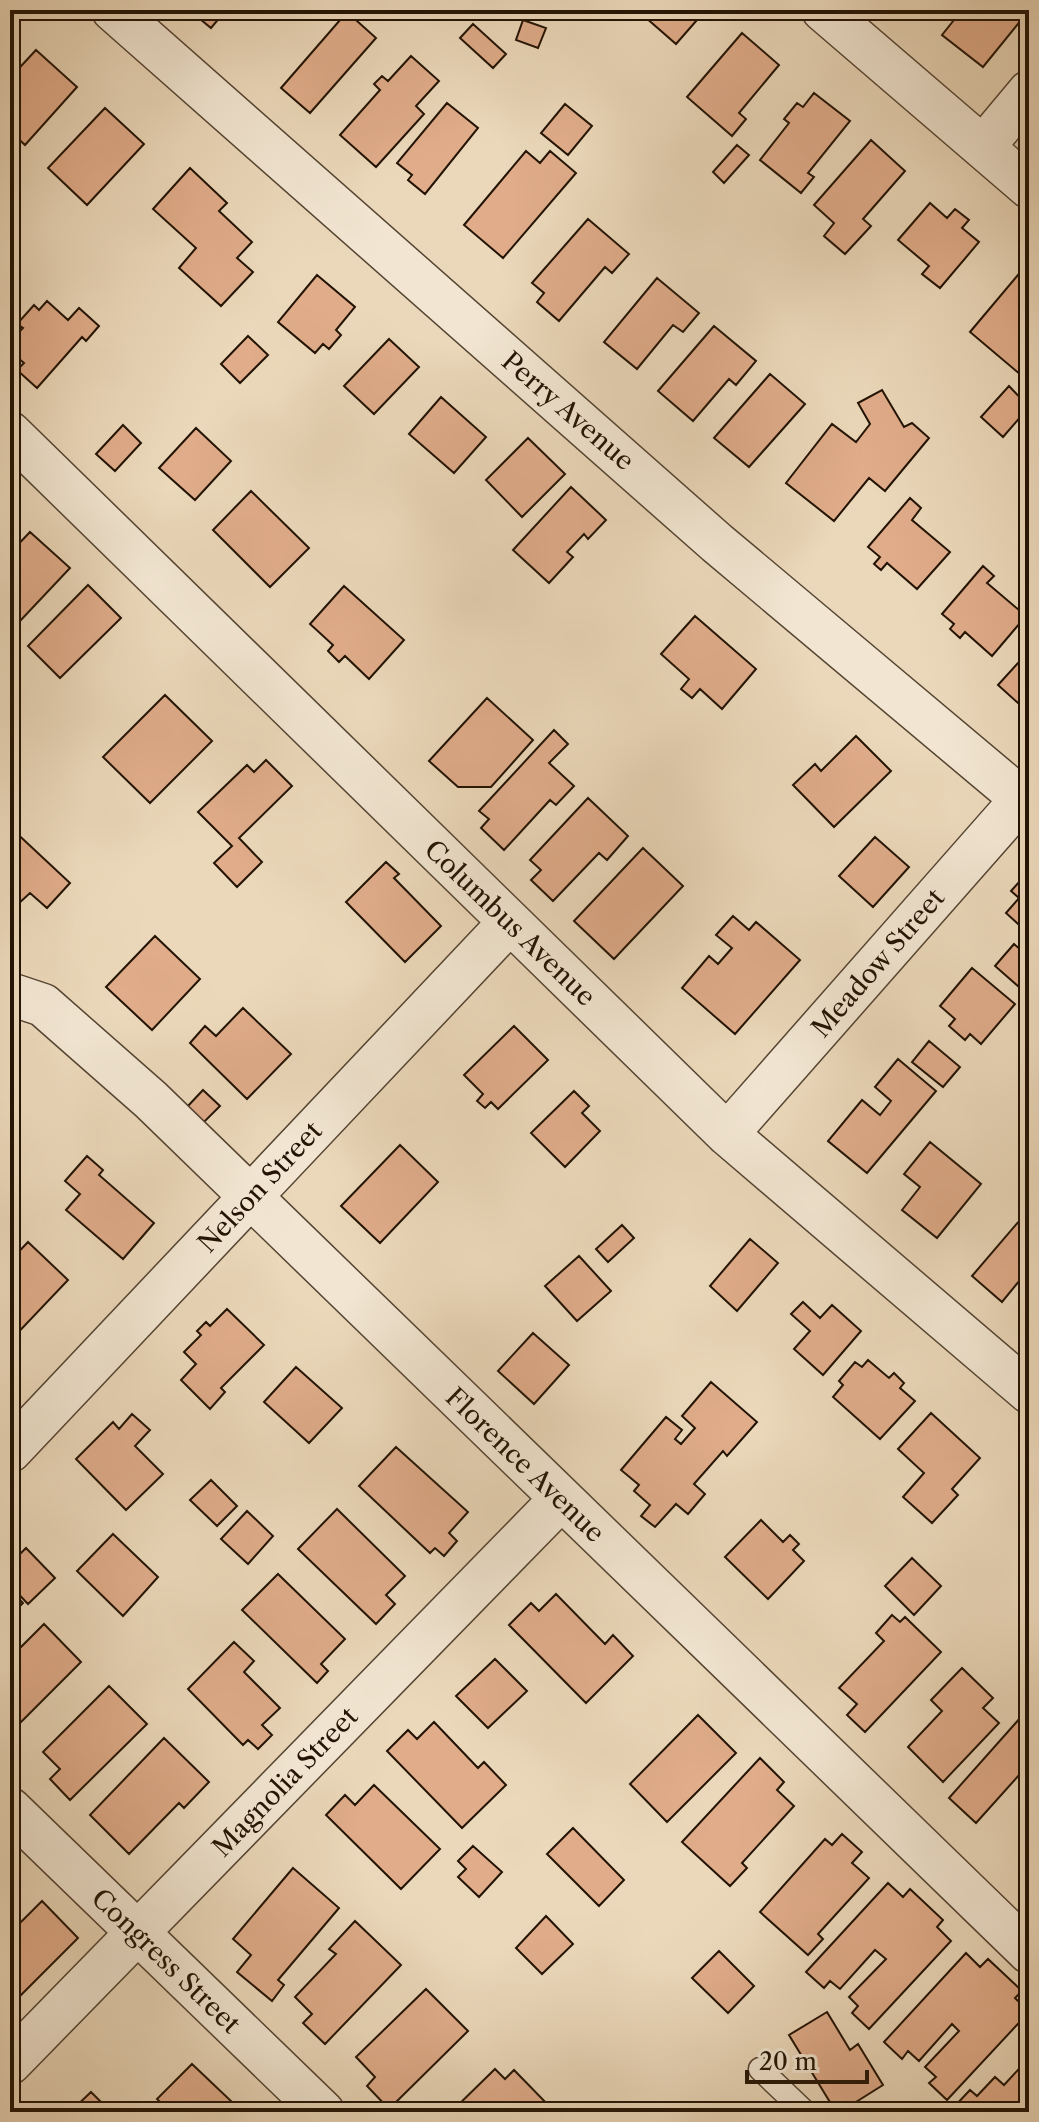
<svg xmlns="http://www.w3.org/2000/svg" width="1039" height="2122" font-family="'Libre Caslon Text',serif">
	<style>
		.building { fill: #e0ac8a; stroke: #221304; stroke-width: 2 }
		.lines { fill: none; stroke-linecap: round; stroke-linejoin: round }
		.service-casing { stroke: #544432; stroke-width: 25 }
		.minor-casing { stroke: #544432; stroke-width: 45 }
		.service { stroke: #f2e6d2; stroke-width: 22 }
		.minor { stroke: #f2e6d2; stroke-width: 42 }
		.labels { text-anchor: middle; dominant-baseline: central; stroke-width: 7; stroke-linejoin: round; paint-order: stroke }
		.street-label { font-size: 26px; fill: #221304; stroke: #f2e6d2 }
	</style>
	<rect width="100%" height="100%" fill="#ebd8ba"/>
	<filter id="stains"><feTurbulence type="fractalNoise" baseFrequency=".0025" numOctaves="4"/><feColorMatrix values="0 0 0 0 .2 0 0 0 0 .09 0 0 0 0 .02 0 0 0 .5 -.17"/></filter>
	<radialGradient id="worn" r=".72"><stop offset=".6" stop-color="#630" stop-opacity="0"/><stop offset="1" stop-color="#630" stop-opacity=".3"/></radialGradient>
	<!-- building -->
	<path class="building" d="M189,10H226L211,28Z
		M637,10H702L704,12L676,44Z
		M962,10H1020L1026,14L983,67L942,35Z
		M347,12L376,38L310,113L281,88Z
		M523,20L546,28L538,48L516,40Z
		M473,24L506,54L493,68L460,38Z
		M742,33L779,65L739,113L746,119L732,136L687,97Z
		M36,50L77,87L25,145L10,131V78Z
		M411,56L439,81L416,106L424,114L376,167L340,135L380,90L374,84L382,76L388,81Z
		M814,93L850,121L808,173L814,177L801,193L760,160L789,123L784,119L797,103L803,107Z
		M447,103L478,128L425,194L408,180L412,175L397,163Z
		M565,104L592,126L568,155L541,133Z
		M105,108L144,144L87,205L48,168Z
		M871,140L905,171L863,219L871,226L845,254L824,236L834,223L814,205Z
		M737,145L749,155L724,183L713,172Z
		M526,151L540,163L550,151L576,173L503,258L464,225Z
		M190,168L227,203L219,211L252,242L237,258L253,272L221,306L179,268L196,248L153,209Z
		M930,203L947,218L955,209L969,220L962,228L979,242L940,288L922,274L929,266L898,240Z
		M588,219L629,254L612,273L605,267L559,321L537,302L544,293L532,283Z
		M317,275L355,307L336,330L341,335L329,349L323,344L315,353L278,322Z
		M1018,275L1029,284V366L1021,375L970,332Z
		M657,278L699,313L683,332L673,325L637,369L604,342Z
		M47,301L68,320L79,308L99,326L86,341L82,337L37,388L17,370L24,363L10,351V342L23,328L17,324L34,305L39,310Z
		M714,326L756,361L736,385L729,379L693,421L658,391Z
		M248,336L268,355L240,383L221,364Z
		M389,339L419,367L374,414L344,386Z
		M770,374L805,404L749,467L714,438Z
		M1009,386L1029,407L1003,437L981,417Z
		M882,390L904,427L912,423L929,438L885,491L869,478L834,521L786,483L832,424L856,442L870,424L858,403Z
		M441,397L486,437L454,473L409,434Z
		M123,425L141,443L115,471L96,454Z
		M196,428L231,461L195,500L159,468Z
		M528,438L565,474L522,517L486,480Z
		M571,487L606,520L588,539L584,534L567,552L573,557L549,583L513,550Z
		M251,491L309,548L270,587L213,530Z
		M910,498L921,508L912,520L950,552L917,589L887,563L881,570L874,564L880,557L868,547Z
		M30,532L70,568L20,621L10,611V553Z
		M983,566L994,576L987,583L1026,616L992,656L965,632L960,638L950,629L954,624L942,614Z
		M88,585L121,618L60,678L28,646Z
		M344,586L404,640L369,679L345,656L339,662L328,651L333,645L310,624Z
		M695,616L756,669L722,709L700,689L692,698L681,689L689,679L661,654Z
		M1029,651V695L1018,703L998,685Z
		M165,695L212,741L150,803L103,757Z
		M487,698L533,740L491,787H458L429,761Z
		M554,730L568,744L549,763L574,786L556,805L550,800L504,850L481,828L489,819L479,811Z
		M856,736L891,771L834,827L793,785L815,764L821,771Z
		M266,760L292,786L239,838L262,862L237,887L214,863L232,846L198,812L247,765L254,772Z
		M588,798L628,836L607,860L599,853L553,901L531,880L541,870L530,860Z
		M10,827L70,883L47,908L30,893L18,904L10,896Z
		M875,837L909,867L873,907L839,876Z
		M643,848L683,886L614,959L574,921Z
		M386,862L399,874L394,878L441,926L405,962L346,902Z
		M1029,871V942L1023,937L1027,932L1006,913L1019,898L1011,891Z
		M733,916L749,930L756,922L800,960L735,1034L682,988L709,956L718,964L732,948L716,935Z
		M155,936L200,979L152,1030L106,987Z
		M1014,944L1029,957V976L1019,987L995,966Z
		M972,968L1015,1004L981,1044L970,1034L965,1040L949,1026L955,1019L940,1006Z
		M243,1008L291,1054L247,1099L190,1043L205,1026L216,1036Z
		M514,1026L548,1060L498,1109L491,1102L485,1108L477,1101L483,1094L464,1075Z
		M929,1041L960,1067L943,1087L912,1062Z
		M898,1059L936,1091L867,1173L828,1141L862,1100L880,1115L891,1101L875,1087Z
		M203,1090L220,1106L204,1122L187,1107Z
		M574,1091L589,1106L582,1113L600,1131L565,1167L531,1133Z
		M930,1142L981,1184L937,1238L902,1210L920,1187L904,1174Z
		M400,1145L438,1182L380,1243L341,1206Z
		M87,1156L103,1170L99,1175L154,1223L123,1259L66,1210L80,1194L65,1181Z
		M1020,1220L1029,1227V1269L1002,1302L972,1276Z
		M622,1225L634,1238L608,1262L596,1249Z
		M750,1239L778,1263L737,1311L710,1286Z
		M28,1242L68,1280L10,1341V1261Z
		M579,1256L611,1291L577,1321L545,1286Z
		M803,1302L820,1318L832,1305L861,1331L823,1375L794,1349L810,1331L791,1314Z
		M227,1309L264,1345L221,1388L225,1392L210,1409L181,1380L196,1364L184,1352L201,1335L197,1331L206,1322L210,1326Z
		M533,1333L569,1365L534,1404L498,1371Z
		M868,1360L889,1378L894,1373L904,1383L900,1388L915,1401L880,1439L833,1397L843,1385L839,1381L855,1362L862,1367Z
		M296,1367L342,1408L309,1443L264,1402Z
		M711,1382L757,1422L727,1456L723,1451L694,1484L705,1494L688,1514L676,1504L655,1527L641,1516L650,1505L634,1491L639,1485L621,1470L666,1417L682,1430L675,1439L681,1444L695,1428L682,1416Z
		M931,1413L980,1458L952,1489L958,1495L932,1523L903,1497L924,1473L898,1449Z
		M132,1414L150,1430L135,1446L163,1474L126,1510L76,1459L113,1422L119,1429Z
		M396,1447L468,1512L449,1533L457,1541L444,1556L435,1548L430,1553L359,1486Z
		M211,1480L237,1506L217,1526L190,1500Z
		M337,1509L405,1576L386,1595L395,1604L376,1624L298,1549Z
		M247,1511L273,1536L248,1564L221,1539Z
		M761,1520L783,1542L790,1535L799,1544L793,1550L804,1561L768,1599L725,1557Z
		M113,1534L158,1577L123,1616L77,1571Z
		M26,1548L55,1578L28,1604L10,1585V1564Z
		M912,1558L941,1586L914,1615L885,1586Z
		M278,1574L345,1639L321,1664L328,1671L317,1683L242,1610Z
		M10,1590L23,1603L10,1616Z
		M556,1594L605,1644L613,1635L633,1656L586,1703L509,1625L531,1603L539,1611Z
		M892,1615L900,1622L905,1617L941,1652L865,1732L847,1715L857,1704L839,1688L884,1641L876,1633Z
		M44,1624L81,1662L10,1733V1658Z
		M234,1642L254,1661L244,1672L280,1708L262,1725L272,1735L258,1749L248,1740L243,1745L188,1689Z
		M495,1659L527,1691L488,1728L456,1696Z
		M962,1668L993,1698L983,1708L999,1723L943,1782L908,1747L942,1711L931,1700Z
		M109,1686L147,1724L70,1800L50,1779L60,1769L43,1752Z
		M1029,1708V1764L976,1823L949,1798Z
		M698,1715L736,1753L667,1822L630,1784Z
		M434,1722L478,1768L484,1762L506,1785L462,1828L387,1751L408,1730L417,1739Z
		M164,1738L209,1782L184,1808L179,1803L129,1854L90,1815Z
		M760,1758L784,1782L777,1790L794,1806L742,1863L747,1868L730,1886L682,1842Z
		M374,1785L440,1849L401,1889L326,1815L345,1795L355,1805Z
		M573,1828L624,1880L599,1906L547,1854Z
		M842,1834L862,1852L852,1863L869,1878L818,1934L823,1939L808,1955L760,1912L825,1839L832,1845Z
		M473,1846L502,1872L479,1897L458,1877L466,1869L458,1861Z
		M293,1868L339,1908L278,1980L284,1985L272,2001L237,1972L251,1955L233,1939Z
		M888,1883L903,1897L910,1889L943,1920L937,1927L951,1941L869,2029L852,2013L858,2006L849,1997L886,1959L875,1950L840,1989L830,1981L824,1988L806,1972Z
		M42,1901L78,1938L18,1998L10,1990V1933Z
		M546,1916L573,1944L542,1974L516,1948Z
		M355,1921L401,1965L325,2044L303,2023L312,2014L295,1997L336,1954L329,1949Z
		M719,1951L754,1986L728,2013L692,1978Z
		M966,1953L980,1967L988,1959L1022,1991L1015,1998L1029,2012L947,2100L929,2083L936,2077L925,2067L959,2031L952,2024L919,2061L908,2051L902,2059L884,2042Z
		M426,1989L468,2031L389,2109L367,2086L375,2077L356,2057Z
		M827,2012L850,2050L858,2044L883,2085L840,2112H836L789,2035Z
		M1029,2058V2112H959L954,2107L970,2090L977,2096L995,2077L1004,2085Z
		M192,2064L232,2102L222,2112H170L157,2099Z
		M495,2069L505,2079L514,2070L555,2112H451Z
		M91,2092L111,2112H70Z
		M55,2104L63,2112H47Z"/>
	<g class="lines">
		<!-- service casing -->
		<g class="service-casing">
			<path id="service" d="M760,2069L805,2112"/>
		</g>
		<!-- minor casing -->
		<g class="minor-casing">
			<path id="minor" d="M113,10L717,543L1029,805
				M823,10L1029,187
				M983,147L1029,92
				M10,433L727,1134L1029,1392
				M10,994L43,1005L151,1100L1029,1952
				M727,1134L1029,791
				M10,1451L510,922
				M10,1809L323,2112
				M10,2063L560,1500"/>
		</g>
		<!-- service -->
		<use href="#service" class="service"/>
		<!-- minor -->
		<use href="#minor" class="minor"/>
	</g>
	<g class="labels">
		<!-- street labels -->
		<g class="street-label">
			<text transform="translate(568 411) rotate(41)">Perry Avenue</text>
			<text transform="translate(510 923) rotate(44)">Columbus Avenue</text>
			<text transform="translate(878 963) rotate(-49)">Meadow Street</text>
			<text transform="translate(260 1187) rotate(-47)">Nelson Street</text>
			<text transform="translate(525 1465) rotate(44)">Florence Avenue</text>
			<text transform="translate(285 1782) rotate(-46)">Magnolia Street</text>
			<text transform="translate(166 1961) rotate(44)">Congress Street</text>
		</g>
	</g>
	<!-- margin -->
	<rect width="1039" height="2122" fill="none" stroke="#ebd8ba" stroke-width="40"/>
	<rect x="12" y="12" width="1015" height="2098" fill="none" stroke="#221304" stroke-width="4"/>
	<rect x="20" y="20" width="999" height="2082" fill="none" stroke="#221304" stroke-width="2"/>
	<!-- scale -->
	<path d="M747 2070v12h120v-12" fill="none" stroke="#221304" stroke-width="4"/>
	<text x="759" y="2070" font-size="24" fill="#221304" stroke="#f2e6d2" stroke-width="6" paint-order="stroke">20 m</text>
	<rect width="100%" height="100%" filter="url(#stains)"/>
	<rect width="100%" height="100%" fill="url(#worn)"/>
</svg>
